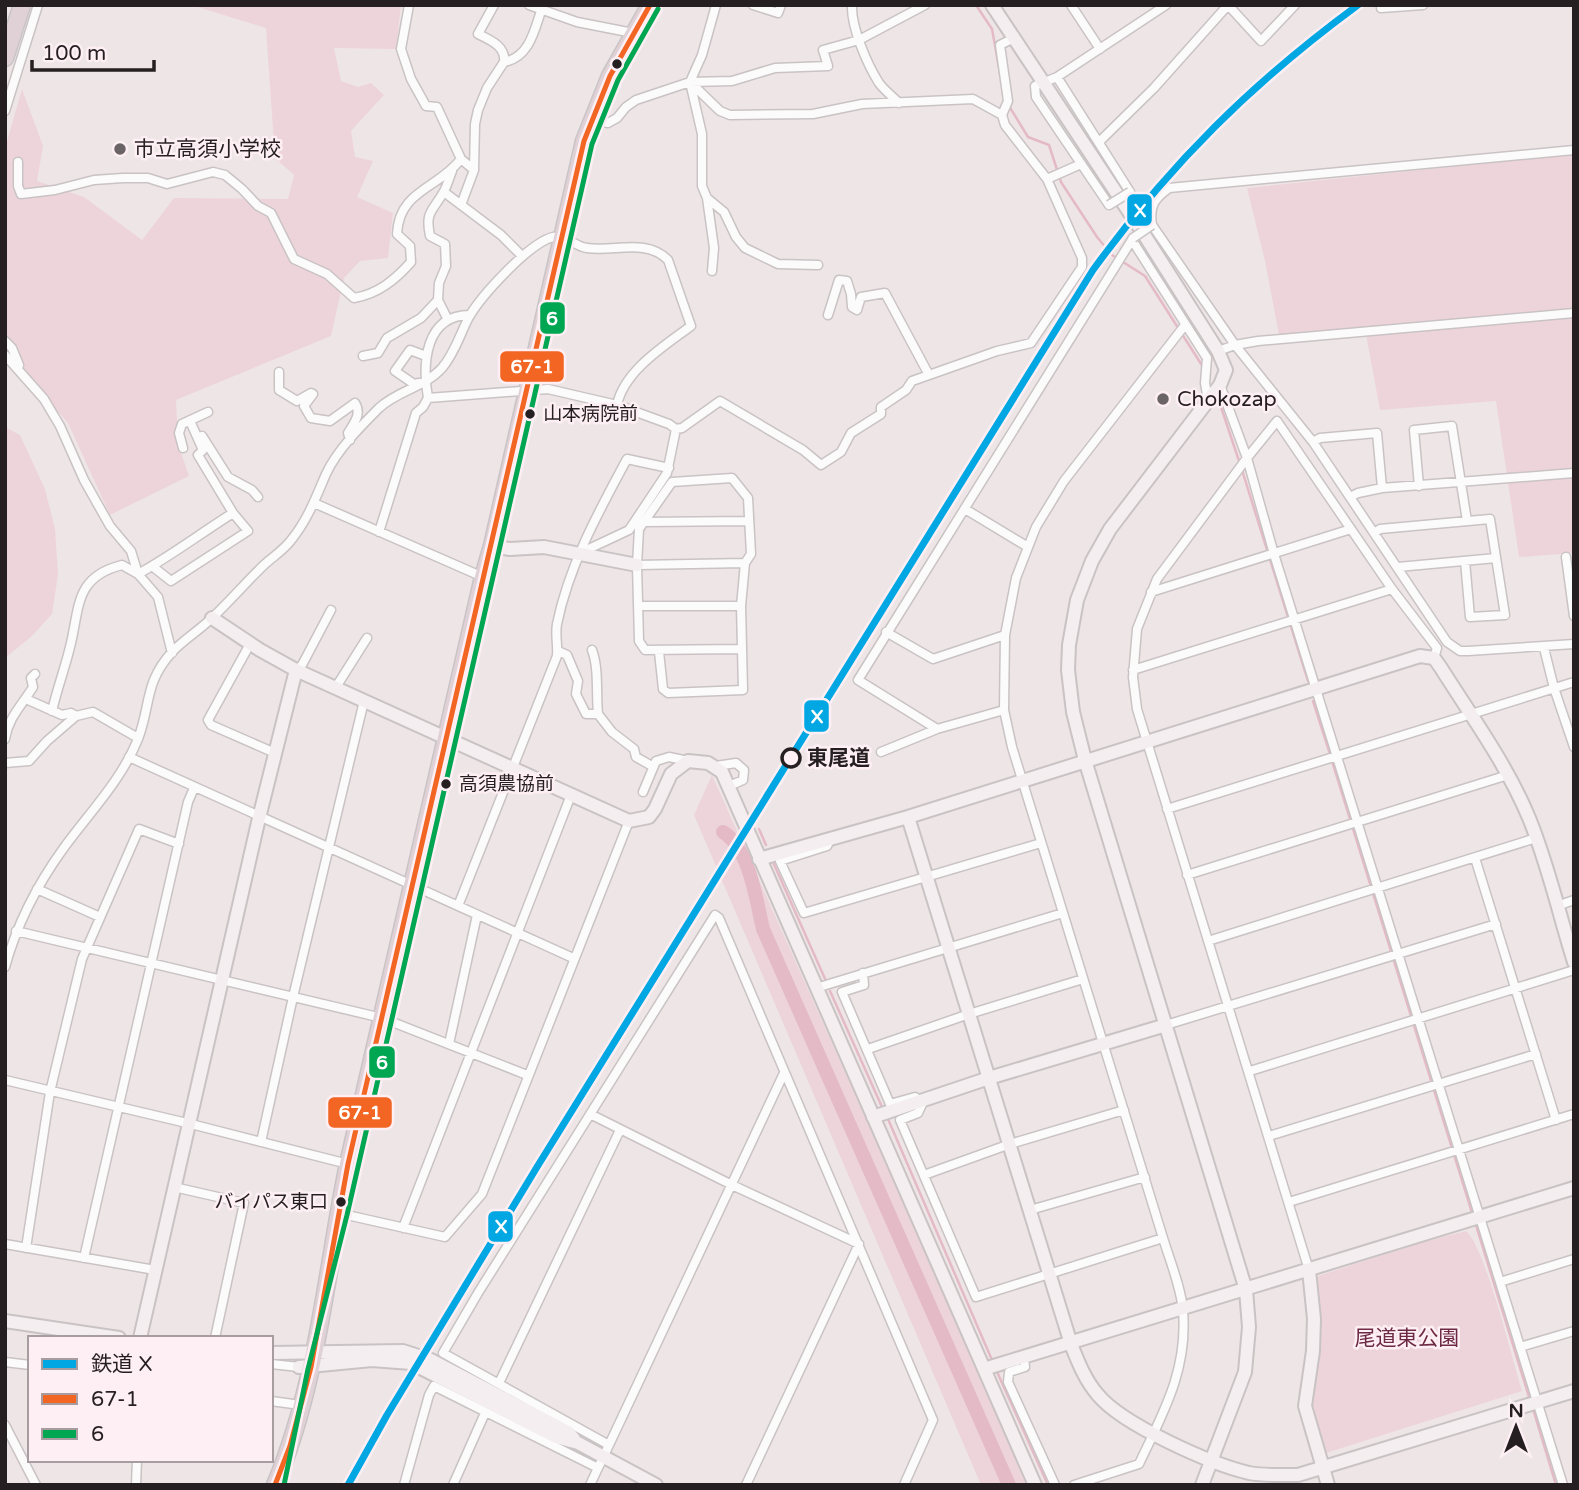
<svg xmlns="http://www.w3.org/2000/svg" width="1579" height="1490" font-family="'Varela Round','Noto Sans JP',sans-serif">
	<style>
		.green { fill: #edd4db }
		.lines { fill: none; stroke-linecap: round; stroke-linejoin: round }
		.stream { stroke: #e4bac7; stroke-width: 2.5 }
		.river { stroke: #e4bac7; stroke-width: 14 }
		.street-casing { stroke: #c9c3c4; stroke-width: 11 }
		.secondary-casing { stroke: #c9c3c4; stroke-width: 16 }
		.highway-casing { stroke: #c9c4c6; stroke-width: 19 }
		.street { stroke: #fcfbfb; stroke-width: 8 }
		.secondary { stroke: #f4eef0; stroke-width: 12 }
		.highway { stroke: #e0d1d6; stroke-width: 16 }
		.street-bridge-casing { stroke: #c9c3c4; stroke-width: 11; stroke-linecap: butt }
		.street-bridge { stroke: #fcfbfb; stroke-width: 8 }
		.bus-1-casing { stroke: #fdeff3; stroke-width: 10 }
		.bus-2-casing { stroke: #fdeff3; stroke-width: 10 }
		.bus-1 { stroke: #f26522; stroke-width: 5 }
		.bus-2 { stroke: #00a651; stroke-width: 5 }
		.rail-1-casing { stroke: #fdeff3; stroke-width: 12 }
		.rail-1 { stroke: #00a7e3; stroke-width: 7 }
		.bus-dot { fill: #251f21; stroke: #fdeff3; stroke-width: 2.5 }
		.poi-dot { fill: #6b6466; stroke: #fdeff3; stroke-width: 2.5 }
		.stop-dot { fill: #fdeff3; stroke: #251f21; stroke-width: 3.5 }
		.labels { text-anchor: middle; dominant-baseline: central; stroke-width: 5; stroke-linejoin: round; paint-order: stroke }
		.bus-label { font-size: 19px; fill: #251f21; stroke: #fdeff3; text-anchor: start }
		.poi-label { font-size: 21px; fill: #251f21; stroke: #fdeff3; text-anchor: start }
		.stop-label { font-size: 21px; font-weight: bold; fill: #251f21; stroke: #fdeff3; text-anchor: start }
		.park-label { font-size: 21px; fill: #6e2a44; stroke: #fdeff3 }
		.line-badge { stroke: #fdeff3; stroke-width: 2.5 }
		.badge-label { font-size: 19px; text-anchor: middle; font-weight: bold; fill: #fff }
	</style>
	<rect width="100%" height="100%" fill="#eee5e7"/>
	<!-- green -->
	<path class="green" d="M191,5H401L396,49L334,48L341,81L358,87L371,83L384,95L351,131L355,157L373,161L357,197L393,213L388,258L360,261L344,278L331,336L176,400L178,444L189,476L110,515L68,423L5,351V148L22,89L43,146L37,181L84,197L142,240L174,198L288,199L294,175L275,158L266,28Z
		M1574,154V553L1519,557L1496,401L1380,410L1365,329L1279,335L1265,261L1247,188Z
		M5,427L20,435L45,489L55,529L58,575L52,614L32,636L5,658Z
		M712,775L1030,1485H981L694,815Z
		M1466,1231C1485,1246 1513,1362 1522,1391L1326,1453L1311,1401L1318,1276L1420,1243Z"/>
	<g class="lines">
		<!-- stream -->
		<path class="stream" d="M976,5L992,29L1000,73
			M1009,106L1028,137L1049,145L1061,182L1097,237L1112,255L1145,276L1203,367
			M1221,407L1240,464
			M1242,470L1308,681
			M1313,701L1330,754
			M1332,761L1473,1216
			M759,829L766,845
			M773,862L826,981
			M830,991L882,1107
			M888,1119L992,1360
			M1475,1222L1530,1400
			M998,1374L1048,1485
			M1533,1409L1556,1485"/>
		<!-- river -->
		<path class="river" d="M723,832C750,849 756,900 763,929L1009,1485"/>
		<!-- street casing -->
		<g class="street-casing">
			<path id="street" d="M409,5L401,49L411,79L426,106L437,107L461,159L474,170L461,205
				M494,5L478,34C490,40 506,46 504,62
				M529,5L577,22L633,33
				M753,5L778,13L781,5
				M852,5C851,27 867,64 879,83C884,90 892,96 899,103
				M1071,5L1100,49
				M1228,5L1261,41L1295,5
				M1381,8L1423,5
				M1057,77L1130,192
				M690,82L732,81L775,68L828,66L823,50L859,40L925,5
				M5,111L38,5
				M593,120L608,123L617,118L626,107L636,100L690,82L720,111L730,115L813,114L862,104L973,99L1002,115
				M1099,142L1154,88L1228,5
				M1574,150L1169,188C1154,199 1149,206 1152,225L1235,345L1313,442L1447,642L1460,651H1468L1574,644
				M18,162V186L21,194L55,190L94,180L123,178H148L167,184L213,172L225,175L242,189L258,206L271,213L294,259L327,274L354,298C378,294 395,280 411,262L410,246L397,234C399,190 438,189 461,159
				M474,170L475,124L478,110L487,88L504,62C531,57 535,27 543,5
				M1047,179L1081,164
				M444,192L501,235L522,256
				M707,198L724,212L736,237L745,248L778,264L818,265
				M1109,205L1036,97L1035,86L1057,77L1166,5
				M1132,240L1207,358L1205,383L1208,400
				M712,271L714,248L707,198L702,186V134L690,82L702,55L716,5
				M470,315C425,315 422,363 428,398L548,389L617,405L669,424L676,429L667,473L629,530L580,553
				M828,315L839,280L847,281L851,294L852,307L857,310L861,297L885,293L929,375
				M448,320L438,300L439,283L446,266L445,244L430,236C425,212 432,212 443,193C447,187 449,178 452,171
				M5,341L12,348L19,365
				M1218,351L1235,345L1258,341L1574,313
				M5,355L44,399L60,426L84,480L110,526L131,551L138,574L158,597L172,653
				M363,356L378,353L387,338L421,318L438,300
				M279,372V390L297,401L311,393L313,394L304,406L311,418L330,421L355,403C362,414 354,423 348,433L350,440
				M419,383L414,384L395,371L410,350L426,356
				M1220,385L1247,458L1274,554L1563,1485
				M676,429L682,428L720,401L803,450L821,465L841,452L851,433L881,414V407L906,390L912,381L997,351L1031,343L1082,267V258L1047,179L1005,125L1002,115L1008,101L1000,45L1014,38
				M202,436L228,477L252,490L258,497
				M1313,442L1320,438L1377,433L1382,488
				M183,448L179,433L182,424L208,412
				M1419,486L1414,430L1452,426L1467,521
				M1350,497L1358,493L1382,488L1574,473
				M314,503L483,577
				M965,509L1028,547
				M645,522L749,521
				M379,532L416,413L423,407L428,398
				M1374,533L1380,529L1490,519L1505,615L1470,617L1465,561
				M1566,557L1574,616
				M637,565L745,563L751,554L748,498L732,478L672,482L639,529L637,565L639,641L645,650L740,649
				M152,566L171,581L248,531L233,513L198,455L203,450L190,421
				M1398,567L1496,558
				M1151,592L1351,529
				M638,606H741
				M886,632L933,659L1005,635
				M250,644L208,720L211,725L275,753
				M1544,648L1554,688L1574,747
				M592,650C599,668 596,694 598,714
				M558,651L567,655L578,681L576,694L586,714H598L612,732L634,749L636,757L652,766
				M659,652L663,689L668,693L743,690L741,606L745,563
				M296,670L302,665L331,610
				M1133,670L1392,589
				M336,687L367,638
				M26,699L62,715L71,713L76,716
				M52,711C57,689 65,668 70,647C80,608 74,577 122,565L138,574C171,556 201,533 233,513
				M937,729L858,680L1133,238
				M5,739C8,718 22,705 33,687L31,678L35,674
				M881,752L937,729L1004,710
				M129,757L573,958
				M5,763L29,761L47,741L76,716L93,712L138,738
				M716,766L736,763L744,770L743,780L729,786
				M643,792L656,761L669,757L688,761
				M1167,809L1574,682
				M831,838L827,846L780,861L804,913L1041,843
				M1475,858L1556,1120
				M1187,875L1508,775
				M37,889L100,917
				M458,906L557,656C558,645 555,634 557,624C569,565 599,511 627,459L669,468
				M1557,906L1574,900
				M16,931L382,1018L527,1075
				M1208,941L1536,838
				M5,967C17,924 37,885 63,849C89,813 121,781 138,739C151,705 144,683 172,652C184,639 200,630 213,617C231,600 247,581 265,564C274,556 285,549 292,539C308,519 316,497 326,474C337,450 361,426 379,408C397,391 425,387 442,368C455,353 460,334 469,317C481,296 529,243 553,237C565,234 576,247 587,248C615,252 646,238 668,260L691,326C664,346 624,371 617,405
				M863,973L864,985L842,992L890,1104L915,1097L923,1102L918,1113L900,1120L976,1297L1163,1238
				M816,988L1063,913
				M1166,1025L1496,924
				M449,1044L477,915
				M868,1049L969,1014L1083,979
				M1250,1071L1574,970
				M5,1080L191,1124L348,1164
				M590,1114L732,1185L859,1244L746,1485
				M1269,1136L1536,1054
				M261,1142L293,997L364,701
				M924,1175L1010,1144L1124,1110
				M174,1187L244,1203L215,1338
				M1289,1202L1574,1114
				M1030,1210L1145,1177
				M338,1213L445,1237L482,1194L629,821
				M403,1228L571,795
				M5,1244L155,1270
				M26,1248L50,1092L82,959L139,829L179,844
				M84,1258L188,802L194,788
				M1309,1270L1137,709L1133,677L1137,629L1157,579L1247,458L1277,421L1392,589L1437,648L1434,658
				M1500,1282L1574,1259
				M1520,1347L1574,1331
				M1024,1359L1025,1367L1009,1372L1008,1382L1055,1485
				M5,1362L30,1365
				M271,1364L299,1367
				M499,1383L620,1130
				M271,1401L293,1404
				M5,1425L36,1485
				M609,1445L784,1073
				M136,1485L137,1460
				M404,1485L429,1395L434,1386L598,1468L609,1445L443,1353L478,1293L715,915L719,918L933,1420L904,1485
				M453,1485L485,1413
				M590,1485L598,1468
				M1074,1485L1139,1464C1163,1413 1188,1370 1183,1311C1181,1287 1170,1261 1163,1238L1012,747L1004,710L1005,635L1016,578L1036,527L1064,481L1185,325"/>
		</g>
		<!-- secondary casing -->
		<g class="secondary-casing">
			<path id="secondary" d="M992,5L1145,236L1218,351L1226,370L1220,385L1110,529L1092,561L1077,600L1069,645L1068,670L1073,712L1085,760L1246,1290L1249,1327L1245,1372L1202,1485
				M492,546L510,549L544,547L637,565
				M212,618L260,650L296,670L629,821L649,817L655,809L671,774L688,761L708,763L722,772L1035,1485
				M908,817L1071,1344C1078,1362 1085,1380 1098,1395C1123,1425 1211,1464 1249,1473C1265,1476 1282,1475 1298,1475L1574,1391
				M759,859L908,817L1420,656L1434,658L1441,668C1472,717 1507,765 1529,818C1548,864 1559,914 1574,962
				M873,1117L989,1078L1166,1025
				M1309,1270L1314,1319L1313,1351L1305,1406L1328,1485
				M5,1321L119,1338
				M140,1338L259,818L296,670
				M271,1353L403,1351L431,1360L568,1432L574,1439
				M299,1367L372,1360L411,1363L556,1437L578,1443L656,1485
				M984,1369L1574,1188"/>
		</g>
		<!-- highway casing -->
		<g class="highway-casing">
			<path id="highway" d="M5,58L22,5
				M275,1485C318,1383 326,1271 348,1164L483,577L492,546L584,141L610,76L650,5"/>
		</g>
		<!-- street -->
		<use href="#street" class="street"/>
		<!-- secondary -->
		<use href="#secondary" class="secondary"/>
		<!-- highway -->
		<use href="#highway" class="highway"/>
		<!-- street-bridge casing -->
		<g class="street-bridge-casing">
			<path id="street-bridge" d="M1109,205L1130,192
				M1133,238L1152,225"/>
		</g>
		<!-- street-bridge -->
		<use href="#street-bridge" class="street-bridge"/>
		<!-- bus-1 casing -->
		<g class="bus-1-casing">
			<path id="bus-1" d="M275,1485L290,1446L311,1367L348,1164L584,141L610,76L650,5"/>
		</g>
		<!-- bus-2 casing -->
		<g class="bus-2-casing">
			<path id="bus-2" d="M284,1485L308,1369L347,1215L592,144L618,80L658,9"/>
		</g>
		<!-- bus-1 -->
		<use href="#bus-1" class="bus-1"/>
		<!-- bus-2 -->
		<use href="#bus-2" class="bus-2"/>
		<!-- rail-1 casing -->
		<g class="rail-1-casing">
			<path id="rail-1" d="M348,1485L387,1415L537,1167L1093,270C1170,164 1252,83 1358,5"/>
		</g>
		<!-- rail-1 -->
		<use href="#rail-1" class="rail-1"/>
	</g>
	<!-- markers -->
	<g class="bus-dot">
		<circle cx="617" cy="64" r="6"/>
		<circle cx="530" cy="414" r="6"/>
		<circle cx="446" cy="784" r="6"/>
		<circle cx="341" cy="1202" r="6"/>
	</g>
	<g class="poi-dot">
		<circle cx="120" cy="149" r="7"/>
		<circle cx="1163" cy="399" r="7"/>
	</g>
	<circle class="stop-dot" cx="791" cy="758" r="9"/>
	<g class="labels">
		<!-- bus labels -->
		<g class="bus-label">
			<text x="543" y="414">山本病院前</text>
			<text x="459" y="784">高須農協前</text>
			<text x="328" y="1202" text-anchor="end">バイパス東口</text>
		</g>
		<!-- poi labels -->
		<g class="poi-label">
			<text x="134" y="149">市立高須小学校</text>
			<text x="1177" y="399">Chokozap</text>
		</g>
		<!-- stop labels -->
		<g class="stop-label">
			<text x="807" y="758">東尾道</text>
		</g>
		<!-- park labels -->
		<g class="park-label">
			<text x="1407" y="1338">尾道東公園</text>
		</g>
	</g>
	<g class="line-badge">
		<rect x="1126" y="193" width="27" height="34" rx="7" fill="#00a7e3"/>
		<rect x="539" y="301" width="27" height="34" rx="7" fill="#00a651"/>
		<rect x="499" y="350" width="66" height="33" rx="7" fill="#f26522"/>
		<rect x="803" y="699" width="27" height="34" rx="7" fill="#00a7e3"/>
		<rect x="368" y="1045" width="28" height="34" rx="7" fill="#00a651"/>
		<rect x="327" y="1096" width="66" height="33" rx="7" fill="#f26522"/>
		<rect x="487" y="1210" width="27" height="33" rx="7" fill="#00a7e3"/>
	</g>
	<g class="badge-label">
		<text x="1140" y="217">X</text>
		<text x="552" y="325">6</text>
		<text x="532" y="373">67-1</text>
		<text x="817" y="723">X</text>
		<text x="382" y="1069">6</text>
		<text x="360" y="1119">67-1</text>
		<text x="501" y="1233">X</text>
	</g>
	<!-- border -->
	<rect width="1579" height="1490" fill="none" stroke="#251f21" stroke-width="14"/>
	<!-- legend -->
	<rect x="28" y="1336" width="245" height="126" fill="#fdeff3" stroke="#a79c9f" stroke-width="2"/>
	<rect x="42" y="1359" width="35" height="10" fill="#00a7e3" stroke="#a79c9f" stroke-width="2"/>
	<text x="91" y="1371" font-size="21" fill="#251f21">鉄道 X</text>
	<rect x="42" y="1394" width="35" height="10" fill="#f26522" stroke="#a79c9f" stroke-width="2"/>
	<text x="91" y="1406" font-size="21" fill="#251f21">67-1</text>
	<rect x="42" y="1429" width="35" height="10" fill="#00a651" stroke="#a79c9f" stroke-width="2"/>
	<text x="91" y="1441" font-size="21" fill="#251f21">6</text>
	<!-- north arrow -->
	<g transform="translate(1516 1427)" stroke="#fdeff3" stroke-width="5" paint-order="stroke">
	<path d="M0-5L12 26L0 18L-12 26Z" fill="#251f21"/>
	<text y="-10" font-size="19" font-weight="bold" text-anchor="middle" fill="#251f21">N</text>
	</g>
	<!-- scale -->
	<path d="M32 60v10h122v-10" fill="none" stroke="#251f21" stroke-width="3.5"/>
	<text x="42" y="60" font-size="21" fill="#251f21" stroke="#fdeff3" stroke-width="5" paint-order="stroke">100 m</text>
</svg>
